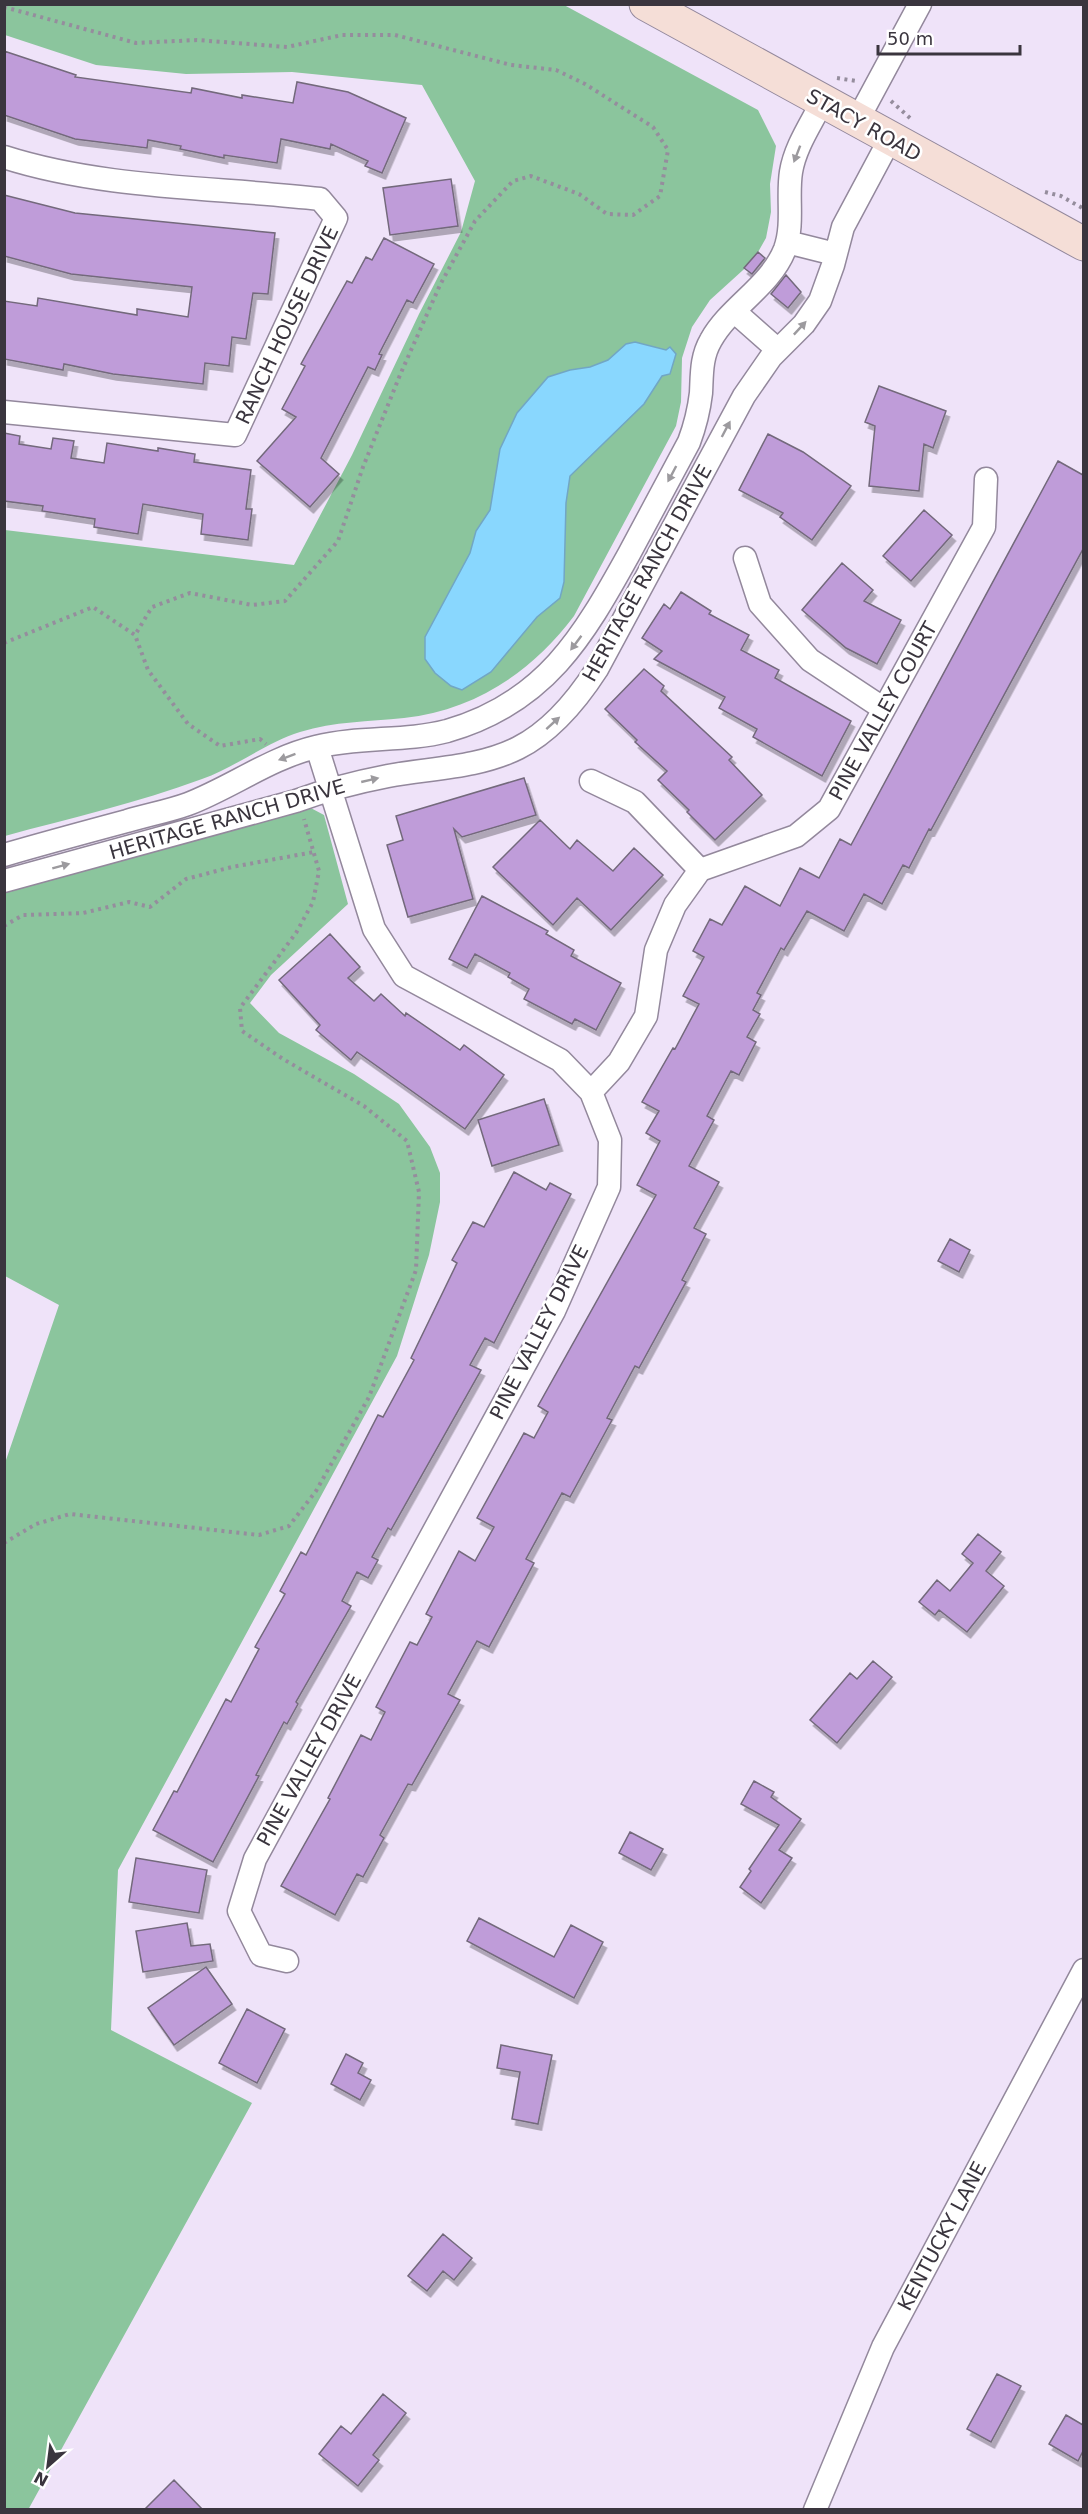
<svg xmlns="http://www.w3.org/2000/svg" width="1088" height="2514" font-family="'DejaVu Sans',sans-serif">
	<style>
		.green { fill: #8bc59d }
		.water { fill: #89d7fe; stroke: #71a6c4; stroke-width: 1.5 }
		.building { fill: #bf9cd9; stroke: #73697b; stroke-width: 1.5; filter: url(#shadow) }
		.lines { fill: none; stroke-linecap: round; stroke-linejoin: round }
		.minor-casing { stroke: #93889c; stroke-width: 25 }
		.secondary-casing { stroke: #93889c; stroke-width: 35 }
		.path { stroke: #958d9d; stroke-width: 4; stroke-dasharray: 3 4.5; stroke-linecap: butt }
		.minor { stroke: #fff; stroke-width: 22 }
		.secondary { stroke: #f5ded7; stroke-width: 33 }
		.oneway { fill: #9c9a9e }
		.labels { text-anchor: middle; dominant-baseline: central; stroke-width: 5; stroke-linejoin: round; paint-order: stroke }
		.street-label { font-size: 20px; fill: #3a353e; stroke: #fff }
	</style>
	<defs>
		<filter id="shadow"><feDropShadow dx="3.5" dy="6" stdDeviation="0" flood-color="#0004"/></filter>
	</defs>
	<rect width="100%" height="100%" fill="#efe3f9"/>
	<!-- green -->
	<path class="green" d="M5,5H564L758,110L776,146L770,184L771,212L766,238L753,261L710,300L692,327L682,358L681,402L676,426L574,616C532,672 475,710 404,718C368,722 335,721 300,732C265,743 236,767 202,779C138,803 70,818 5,836V530L294,565L352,455L419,314L461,232L475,181L422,85L292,72L186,74L96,65L5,35Z
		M307,806L324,815L348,904L271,975L250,1003L279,1033L354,1074L399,1104L430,1147L440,1173V1202L429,1255L397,1356L118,1870L111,2030L252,2103L28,2510L4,2509V1466L59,1305L5,1276V893Z"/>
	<!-- water -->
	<path class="water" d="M635,342L666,350L670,347L676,354L670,374L662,376L644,404L570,476L566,503L564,582L560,598L537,617L491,672L462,690L451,686L435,673L425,659V637L470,553L476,531L490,510L500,449L517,413L548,377L570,370L590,367L608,360L626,344Z"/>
	<!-- building -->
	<path class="building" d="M4,51L76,75L75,77L191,93L192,88L242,98V95L293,103L297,82L348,92L406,118L382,173L365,166L368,161L331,144L330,149L281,139L277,163L224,155V158L180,149L181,146L148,140L147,148L75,139L4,115Z
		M451,179L458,226L390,235L383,188Z
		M4,195L75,213L275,233L268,294L253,293L246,339L232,337L229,366L205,363L203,384L113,374L64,364L63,370L4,359V301L37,306L38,298L137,315V309L188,317L192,287L71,274L4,256Z
		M384,238L434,264L413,303L407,300L379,354L382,355L375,370L368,367L321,458L339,474L310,507L257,461L296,417L282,409L305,366L301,364L347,281L352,283L366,257L372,260Z
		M758,252L765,258L752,274L744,268Z
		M786,275L801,292L788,308L771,294Z
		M879,386L946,411L933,448L924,444L919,491L869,486L875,426L865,422Z
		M4,433L20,436L19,444L51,449L53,438L74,441L71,458L104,463L107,443L158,451V448L195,454L194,462L251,470L246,509H252L248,540L201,534L203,514L143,504L138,534L94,527L95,519L42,511L43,506L4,501Z
		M768,434L803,452L851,486L812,540L780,517L783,513L739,490Z
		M1058,461L1083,475V549L931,830L929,829L909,868L903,865L882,904L864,894L844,931L807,911L784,950L781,948L757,993L761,995L753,1010L760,1014L747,1037L756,1042L739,1075L731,1071L707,1116L714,1120L689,1166L719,1182L694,1228L706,1234L682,1280L686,1282L639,1368L635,1366L607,1418L612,1420L570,1497L562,1493L526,1559L534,1563L489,1647L477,1641L448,1694L460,1700L412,1785L408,1784L380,1835L384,1838L363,1877L357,1874L335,1915L281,1886L330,1799L328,1798L361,1735L371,1740L385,1712L376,1707L410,1642L417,1645L432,1617L426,1614L459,1551L475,1561L494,1527L477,1518L524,1433L534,1438L548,1412L538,1406L656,1195L637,1185L660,1141L646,1133L659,1111L642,1102L673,1048L675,1049L699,1004L683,996L704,957L693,951L710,919L722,925L745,886L780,906L800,868L819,878L840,839L851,845Z
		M924,510L952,535L911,581L883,556Z
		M842,563L873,590L864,601L901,620L877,664L846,648L802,610Z
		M681,592L711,611L709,614L749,635L741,650L779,670L775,678L851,721L822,776L753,737L757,729L719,708L725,697L654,659L662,651L642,638L664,604L670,609Z
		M644,669L664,686L661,691L732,757L729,760L762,795L715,840L687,812L689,810L658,780L667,771L635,742L637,740L605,709Z
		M524,778L536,815L462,837L454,829L473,899L408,917L387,845L403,840L396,816Z
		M540,820L570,849L577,840L613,871L634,848L663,875L611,930L577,898L553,925L493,867Z
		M482,896L548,931L546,934L574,950L571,956L621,983L596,1030L575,1019L572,1024L524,999L529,989L508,977L510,973L475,954L467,968L449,959Z
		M330,934L360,967L348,978L374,1001L381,994L405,1016L406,1013L460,1050L464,1045L504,1075L465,1129L357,1052L351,1060L316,1030L320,1025L279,980Z
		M544,1099L559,1145L492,1166L478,1120Z
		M514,1172L546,1190L550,1183L571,1194L494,1343L485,1338L470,1365L481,1370L391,1530L388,1528L372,1557L378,1560L368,1578L357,1572L342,1601L351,1606L296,1702L298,1704L287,1724L284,1722L256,1775L259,1776L213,1862L153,1830L174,1791L177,1792L226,1699L231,1702L259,1649L255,1647L285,1594L280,1591L301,1552L306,1555L378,1415L383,1417L414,1360L411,1358L457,1263L452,1260L473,1222L484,1227Z
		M950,1239L970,1250L959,1272L938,1261Z
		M978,1534L1001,1552L986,1571L1004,1586L967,1632L939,1610L935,1615L919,1602L937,1580L950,1591L973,1563L962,1554Z
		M873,1661L892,1677L837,1743L810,1720L850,1673L857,1679Z
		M754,1781L774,1792L771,1797L801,1819L779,1850L792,1858L761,1903L740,1887L751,1871L749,1869L779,1825L741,1804Z
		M630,1832L663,1849L651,1870L619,1853Z
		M136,1858L207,1870L199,1913L129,1902Z
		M479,1918L554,1957L571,1925L603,1942L574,1998L467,1941Z
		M187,1923L191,1946L210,1944L213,1961L143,1972L136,1931Z
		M206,1967L232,2004L174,2045L148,2008Z
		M247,2009L285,2029L257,2083L219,2063Z
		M501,2045L552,2055L538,2124L512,2119L520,2072L497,2068Z
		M346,2054L363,2063L358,2073L371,2080L360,2100L331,2084Z
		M443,2234L472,2258L454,2280L443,2271L427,2291L408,2276Z
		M997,2374L1021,2386L991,2442L967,2429Z
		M383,2394L406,2413L373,2455L379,2460L358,2486L319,2454L341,2426L351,2434Z
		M1066,2415L1083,2425V2451L1078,2461L1049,2444Z
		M174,2480L203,2510H144Z"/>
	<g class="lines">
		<!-- minor casing -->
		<g class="minor-casing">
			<path id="minor" d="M857,121L920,4
				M4,157C104,189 216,187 320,199L336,218L235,435L4,412
				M787,242L835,254
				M735,312L778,350
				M745,558L760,604L810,660L884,709
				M591,781L635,802L700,870
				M4,855C45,843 86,832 127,821C147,815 169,811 188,804C232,787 270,758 316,747C359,736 405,742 447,731C545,703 583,637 629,554C649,516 669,479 689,442C695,426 699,410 701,393C702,374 701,357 711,340C730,306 770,287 785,249C794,224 787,197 791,172C795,147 811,124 822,102
				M4,881L296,801C326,790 357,782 388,776C431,768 478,768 518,748C552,731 577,700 597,669L744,396L771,357L804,324L820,301L833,265L843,227L890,139
				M591,1092L619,1062L646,1016L656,950L675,905L700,870L796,836L829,809L984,527L986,479
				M287,1961L261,1955L239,1911L255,1859L554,1311L609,1187L610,1140L591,1092L560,1060L404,976L374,929L317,747
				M815,2510L883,2347L1084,1970"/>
		</g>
		<!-- secondary casing -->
		<g class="secondary-casing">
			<path id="secondary" d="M646,4L1084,244"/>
		</g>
		<!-- path -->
		<path class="path" d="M4,7L136,43L197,40L287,47L342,35H395L511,65L556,70L585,84L653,127L668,150L660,196L633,215L607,214L579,194L531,176L513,181L475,221L440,285L400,375L363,467L338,541L285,601L252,605L190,593L152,607L135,635
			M837,78L856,81
			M891,101L910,118
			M1045,192L1061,196L1084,209
			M4,643L93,607L135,635L148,670L188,724L220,746L260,739L266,744
			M4,926L23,915L83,913L129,902L150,907L186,879L232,867L314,852
			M4,1543L36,1524L70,1514L259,1535L289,1526L316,1491L369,1397L416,1270L419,1192L407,1141L364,1106L283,1059L242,1031L240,1008L296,933L313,902L319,871L304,819"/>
		<!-- minor -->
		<use href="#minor" class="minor"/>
		<!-- secondary -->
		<use href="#secondary" class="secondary"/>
	</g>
	<!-- one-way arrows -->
	<defs><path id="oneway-solid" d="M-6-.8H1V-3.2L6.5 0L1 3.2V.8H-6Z" transform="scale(1.5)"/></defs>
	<g class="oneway">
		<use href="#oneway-solid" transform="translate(797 154) rotate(111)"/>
		<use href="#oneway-solid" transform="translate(800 328) rotate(-47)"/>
		<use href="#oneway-solid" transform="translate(726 429) rotate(-62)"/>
		<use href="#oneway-solid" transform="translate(672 474) rotate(118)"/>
		<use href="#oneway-solid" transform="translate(576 643) rotate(127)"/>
		<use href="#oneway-solid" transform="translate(553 723) rotate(-42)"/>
		<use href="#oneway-solid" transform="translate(287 757) rotate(160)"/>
		<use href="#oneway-solid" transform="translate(370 780) rotate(-13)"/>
		<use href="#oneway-solid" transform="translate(61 866) rotate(-15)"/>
	</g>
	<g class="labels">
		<!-- street labels -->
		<g class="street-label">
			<text transform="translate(864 125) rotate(29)">STACY ROAD</text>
			<text transform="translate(287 325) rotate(-65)">RANCH HOUSE DRIVE</text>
			<text transform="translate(647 573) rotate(-61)">HERITAGE RANCH DRIVE</text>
			<text transform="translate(883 711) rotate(-61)">PINE VALLEY COURT</text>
			<text transform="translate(227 819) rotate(-16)">HERITAGE RANCH DRIVE</text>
			<text transform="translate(539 1332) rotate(-63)">PINE VALLEY DRIVE</text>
			<text transform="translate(309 1760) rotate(-61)">PINE VALLEY DRIVE</text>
			<text transform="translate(942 2236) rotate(-62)">KENTUCKY LANE</text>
		</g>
	</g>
	<!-- border -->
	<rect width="1088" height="2514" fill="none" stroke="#3a353e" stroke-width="12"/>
	<!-- north arrow -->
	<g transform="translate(48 2466) rotate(208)" stroke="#ffffff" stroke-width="4.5" paint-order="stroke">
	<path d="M0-4.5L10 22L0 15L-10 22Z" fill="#3a353e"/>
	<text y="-9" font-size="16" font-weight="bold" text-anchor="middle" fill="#3a353e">N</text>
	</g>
	<!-- scale -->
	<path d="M878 45v9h142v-9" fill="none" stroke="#3a353e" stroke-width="3"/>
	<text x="887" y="45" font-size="18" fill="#3a353e" stroke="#ffffff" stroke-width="4.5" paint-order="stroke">50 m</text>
</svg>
